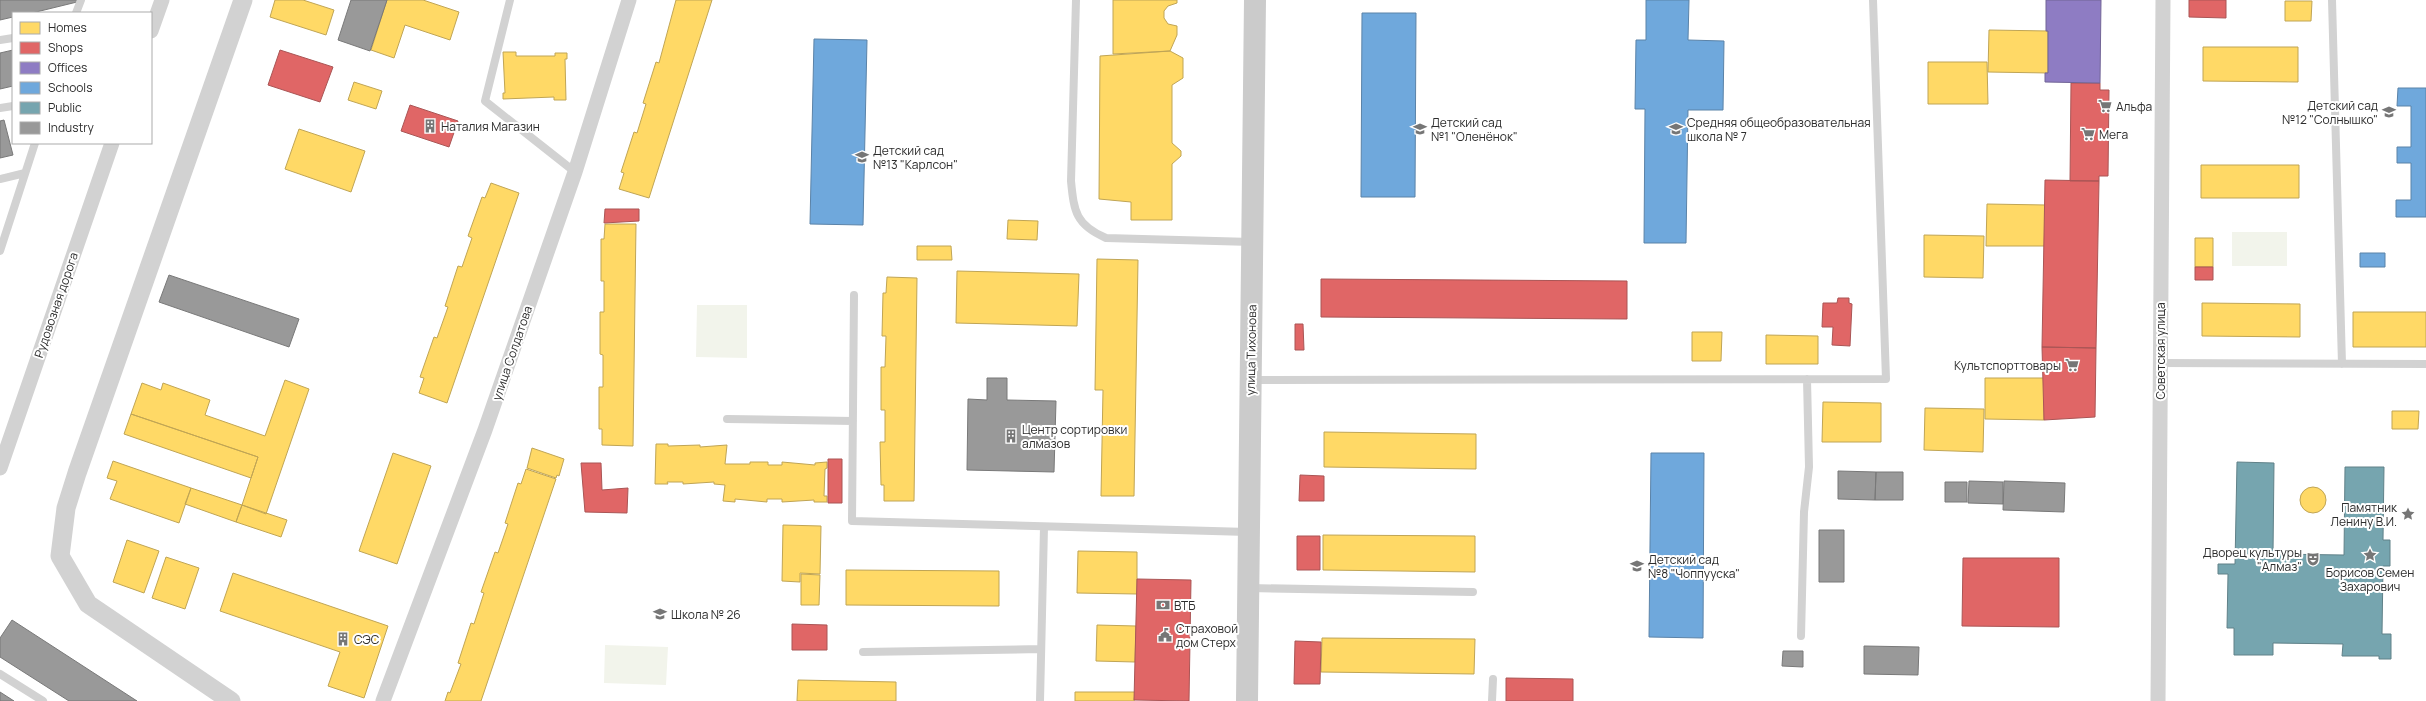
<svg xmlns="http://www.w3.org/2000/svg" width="2426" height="701" font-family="Manrope,sans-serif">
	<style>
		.green { fill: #f2f4eb }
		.homes { fill: #ffd966; stroke: #c0a555 }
		.shops { fill: #e06666; stroke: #a55 }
		.offices { fill: #8e7cc3; stroke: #716496 }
		.schools { fill: #6fa8dc; stroke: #5b83a8 }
		.public { fill: #76a5af; stroke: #608188 }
		.industry { fill: #999; stroke: #797979 }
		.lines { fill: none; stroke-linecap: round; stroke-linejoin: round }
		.service { stroke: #d2d2d2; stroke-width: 8 }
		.minor { stroke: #d2d2d2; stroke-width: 15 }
		.tertiary { stroke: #d2d2d2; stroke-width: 19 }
		.secondary { stroke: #cbcbcb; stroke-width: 22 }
		.labels { text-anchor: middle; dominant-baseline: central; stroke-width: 4; stroke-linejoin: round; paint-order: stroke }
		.poi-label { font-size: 12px; fill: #2d2d2d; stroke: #fff; text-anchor: start }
		.street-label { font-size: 12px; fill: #2d2d2d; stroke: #fff }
	</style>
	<rect width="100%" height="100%" fill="#fff"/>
	<!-- green -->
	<path class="green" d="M2232,232H2287V266H2232Z
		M697,305H747V358L696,357Z
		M605,645L668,647L666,685L604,683Z"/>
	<!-- homes -->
	<path class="homes" d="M275,0H303L334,10L326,35L270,17Z
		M387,0H423L459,12L450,40L405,25L394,58L371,50Z
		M676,0H712L649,198L619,189L624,173L621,172L634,132L637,133L646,104L643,103L656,62L659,63Z
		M1113,0H1177V3L1168,6L1164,11V18L1168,24L1177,26V35L1170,51L1113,54Z
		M2285,1H2312L2311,21H2285Z
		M1989,30L2048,31V73L1988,72Z
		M2203,47H2298V82L2203,81Z
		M1170,51L1183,58V78L1172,85V143L1181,151V156L1172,164V220H1131V202L1099,199L1100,56Z
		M503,52H516V56H555V53H567V59H565L566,100H554V97L503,99V93H505Z
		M1928,62H1987L1988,104H1928Z
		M354,82L382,91L376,109L348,100Z
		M299,129L365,151L351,192L285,169Z
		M2201,165H2299V198H2201Z
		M491,183L519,193L447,403L419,393L424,378L420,377L434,337L437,338L448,307L445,306L458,266L462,267L472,238L468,236L482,197L485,198Z
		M1987,204L2046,205L2045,246H1986Z
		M1008,220L1038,221L1037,240L1007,239Z
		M605,224H636L633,446L602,445V429H599V387H603V355L600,354V312H604V281H601V239H604Z
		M1924,235L1984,236L1983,278L1924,277Z
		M2195,238H2213V267H2195Z
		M917,246H951L952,260H917Z
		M1097,259L1138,260L1134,496H1101L1103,390H1095Z
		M957,271L1079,274L1077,326L956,323Z
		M887,277L917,278L914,501H884V485H881L880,442H885V410H881V367H885L886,336H882L883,293H886Z
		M2202,303L2300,304V337L2202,336Z
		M2353,312H2426V347H2353Z
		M1692,332H1722L1721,361H1692Z
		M1766,335L1818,336V364H1766Z
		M1985,378H2045L2044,420L1985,419Z
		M285,380L309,389L266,514L242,505L258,457L131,414L142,383L161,390L163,383L210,400L205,415L265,436Z
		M1823,402L1881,403V442H1822Z
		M1925,408L1984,409L1983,452L1924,450Z
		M2392,411H2419L2418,429H2392Z
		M131,414L258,457L251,478L124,434Z
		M1324,432L1476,434V469L1324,467Z
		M656,444H668V446L700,445V447L727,445L725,464H750V462H768V465H782V462L815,465V463L827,462V468L825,469L824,496H827V502H814V500L782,502V499H767V502L735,499V502L723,501L725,485L714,484V482L683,484V482H667L668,484H655Z
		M532,448L564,459L559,476L557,475L556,478L527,468Z
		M393,453L431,466L397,564L359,551Z
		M113,461L191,488L179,523L110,499L117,481L107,478Z
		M526,469L556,479L481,701H445L448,692L450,693L461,664L458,663L471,623L474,624L484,593L481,592L495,552L498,553L508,524L505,523L518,483L521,484Z
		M2300 500a13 13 0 1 1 26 0a13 13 0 1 1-26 0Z
		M191,488L242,505L236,522L185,504Z
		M242,505L287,520L281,537L236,522Z
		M783,525L821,526L820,574L800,573V582L782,581Z
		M1323,535L1475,536V572L1323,570Z
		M127,540L159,551L144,593L113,582Z
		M1078,551L1137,552V594L1077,593Z
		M166,557L199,568L185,609L152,598Z
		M846,570L999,571V606L846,605Z
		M233,573L388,626L364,698L328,686L340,652L220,611Z
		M801,574L820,575L819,605H801Z
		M1097,625L1136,626L1135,662L1096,661Z
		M1322,638L1475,639L1474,674L1321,672Z
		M798,680L896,682V701H797Z
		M1075,692H1135L1134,701H1075Z"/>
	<!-- shops -->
	<path class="shops" d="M2189,0H2226V18L2189,17Z
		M280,50L333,67L320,102L268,85Z
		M2071,83H2100V90H2109L2108,176H2099V181H2070Z
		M410,105L458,121L449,147L401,131Z
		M2045,180L2099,181L2096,348L2042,347Z
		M605,209H639V221L604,223Z
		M2195,267H2213V280H2195Z
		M1321,279L1627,281V319L1321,317Z
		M1838,298H1849V303L1852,304L1850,346L1832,345L1833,327H1822L1823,303H1837Z
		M1295,324H1303L1304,350H1295Z
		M2042,347L2096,348L2095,417L2044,420Z
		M828,459H842V503H828Z
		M581,463H601L602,490L628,488L627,513L585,512Z
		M1300,475L1324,476V501H1299Z
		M1297,536H1320V570H1297Z
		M1963,558H2059V627L1962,626Z
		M1137,579L1191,580L1189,701L1134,700Z
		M792,624L827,625V650H792Z
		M1295,641L1321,642L1320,684H1294Z
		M1506,678L1573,679V701H1506Z"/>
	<!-- offices -->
	<path class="offices" d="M2046,0H2101L2100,83L2045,82V73H2048V31H2046Z"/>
	<!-- schools -->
	<path class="schools" d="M1646,0H1689L1688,40L1724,41L1723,110H1688L1686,243H1644L1645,109H1635L1636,40H1646Z
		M1362,13H1416L1415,197H1361Z
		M814,39L867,40L863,225L810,224Z
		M2398,88H2426V217H2396V200H2411V163H2397V147H2411V106H2397Z
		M2360,253H2385V267H2360Z
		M1651,453H1704L1703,638L1649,637Z"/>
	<!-- public -->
	<path class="public" d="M2237,462L2274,463L2273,554L2344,555L2345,467H2384L2383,540H2390V566H2383L2382,634H2391V659H2379V656H2342L2343,644L2273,643V655H2234V628H2227L2228,574H2218V564H2235Z"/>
	<!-- industry -->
	<path class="industry" d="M0,0H77V2L32,13H13V17L0,20Z
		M351,0H387L370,51L338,40Z
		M13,50V86L0,89V53Z
		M4,120L13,155L0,158V121Z
		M169,275L299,319L289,347L159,302Z
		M987,378H1007V400L1056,401L1054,472L967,470L968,399L987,400Z
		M1838,471L1876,472L1875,500L1838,499Z
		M1876,472H1903V500H1875Z
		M1969,481L2003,482V504L1968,503Z
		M2004,481L2065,483L2064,512L2003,510Z
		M1945,482H1967V502H1945Z
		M1819,530H1844V582H1819Z
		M12,620L137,701H69L0,657V638Z
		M1864,646L1919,647L1918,675L1864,674Z
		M1783,651H1803V667L1782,666Z
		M0,692L14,701H0Z"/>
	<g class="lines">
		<!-- service -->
		<path class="service" d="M510,0L485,101L575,172
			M1076,0L1071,181C1074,212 1076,225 1106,238L1252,242
			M2332,0L2342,364
			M76,13L81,0
			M0,40L13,38
			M0,108L13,106
			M0,179L25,173
			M0,251L35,143
			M854,295L852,521L1248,532
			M2160,363L2426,364
			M1252,380L1886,379L1873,0
			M727,419L853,421
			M1249,588L1473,592
			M1801,636L1804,512L1809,467L1807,379
			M863,652L1041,649
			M0,674L43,701
			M1040,701L1044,527
			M1492,701L1493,679"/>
		<!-- minor -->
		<path class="minor" d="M151,31L162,0
			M0,468L112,143
			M383,701L485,430L575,172L629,0
			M2158,701L2163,0"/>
		<!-- tertiary -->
		<path class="tertiary" d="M231,701L88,604L60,556L66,508L77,473L243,0"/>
		<!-- secondary -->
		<path class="secondary" d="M1247,701L1255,0"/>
	</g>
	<!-- icons -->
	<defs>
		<g id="supermarket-bare" transform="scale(1.08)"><path d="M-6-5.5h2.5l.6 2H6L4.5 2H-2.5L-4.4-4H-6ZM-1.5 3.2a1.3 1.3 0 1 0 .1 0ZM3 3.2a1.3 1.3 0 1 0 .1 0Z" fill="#767676" stroke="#fff" stroke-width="2.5" paint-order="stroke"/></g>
		<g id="school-bare" transform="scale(1.08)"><path d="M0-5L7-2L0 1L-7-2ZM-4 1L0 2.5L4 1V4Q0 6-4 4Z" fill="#767676" stroke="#fff" stroke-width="2.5" paint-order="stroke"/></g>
		<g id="building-bare" transform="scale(1.08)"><path d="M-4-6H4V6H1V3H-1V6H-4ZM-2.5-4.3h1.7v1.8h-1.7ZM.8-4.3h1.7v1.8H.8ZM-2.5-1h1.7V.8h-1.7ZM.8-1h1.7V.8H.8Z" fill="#767676" stroke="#fff" stroke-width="2.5" paint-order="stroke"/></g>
		<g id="sight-bare" transform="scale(1.08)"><path d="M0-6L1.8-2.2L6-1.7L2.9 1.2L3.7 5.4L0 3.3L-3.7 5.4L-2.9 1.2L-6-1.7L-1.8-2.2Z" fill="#767676" stroke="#fff" stroke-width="2.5" paint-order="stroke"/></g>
		<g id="theatre-bare" transform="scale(1.08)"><path d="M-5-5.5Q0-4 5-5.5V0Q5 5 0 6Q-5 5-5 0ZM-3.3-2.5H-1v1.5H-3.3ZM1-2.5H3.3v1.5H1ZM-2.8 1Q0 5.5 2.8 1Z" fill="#767676" stroke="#fff" stroke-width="2.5" paint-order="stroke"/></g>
		<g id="bank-bare" transform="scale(1.08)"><path d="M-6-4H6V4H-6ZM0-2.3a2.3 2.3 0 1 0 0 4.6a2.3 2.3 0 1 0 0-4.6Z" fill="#767676" stroke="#fff" stroke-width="2.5" paint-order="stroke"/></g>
		<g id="civic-bare" transform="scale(1.08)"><path d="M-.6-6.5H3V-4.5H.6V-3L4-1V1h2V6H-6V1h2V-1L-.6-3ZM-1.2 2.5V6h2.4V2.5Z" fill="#767676" stroke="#fff" stroke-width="2.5" paint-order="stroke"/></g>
	</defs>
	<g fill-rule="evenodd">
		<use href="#supermarket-bare" x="2105" y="106"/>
		<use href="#school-bare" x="2389" y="112"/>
		<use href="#building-bare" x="430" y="126"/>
		<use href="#school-bare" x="1420" y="129"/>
		<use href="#school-bare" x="1676" y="129"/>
		<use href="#supermarket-bare" x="2088" y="134"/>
		<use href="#school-bare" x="862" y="157"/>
		<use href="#supermarket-bare" x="2072" y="365"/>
		<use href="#building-bare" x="1011" y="436"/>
		<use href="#sight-bare" x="2408" y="514"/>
		<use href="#sight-bare" x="2370" y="555"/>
		<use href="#theatre-bare" x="2313" y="559"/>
		<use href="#school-bare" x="1637" y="566"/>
		<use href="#bank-bare" x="1163" y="605"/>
		<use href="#school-bare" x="660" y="614"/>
		<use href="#civic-bare" x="1165" y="635"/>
		<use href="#building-bare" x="343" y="639"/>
	</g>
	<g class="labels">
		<!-- poi labels -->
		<g class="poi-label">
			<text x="2378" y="105" text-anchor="end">Детский сад<tspan x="2378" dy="14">№12 "Солнышко"</tspan></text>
			<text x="2116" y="106">Альфа</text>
			<text x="1431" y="122">Детский сад<tspan x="1431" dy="14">№1 "Оленёнок"</tspan></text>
			<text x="1687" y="122">Cредняя общеобразовательная<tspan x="1687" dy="14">школа № 7</tspan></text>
			<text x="441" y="126">Наталия Магазин</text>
			<text x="2099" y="134">Мега</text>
			<text x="873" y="150">Детский сад<tspan x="873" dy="14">№13 "Карлсон"</tspan></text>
			<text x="2061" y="365" text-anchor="end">Культспорттовары</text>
			<text x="1022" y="429">Центр сортировки<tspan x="1022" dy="14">алмазов</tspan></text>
			<text x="2397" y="507" text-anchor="end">Памятник<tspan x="2397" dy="14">Ленину В.И.</tspan></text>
			<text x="2302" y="552" text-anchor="end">Дворец культуры<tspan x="2302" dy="14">"Алмаз"</tspan></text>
			<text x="1648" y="559">Детский сад<tspan x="1648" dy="14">№8 "Чоппууска"</tspan></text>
			<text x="2370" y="572" text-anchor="middle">Борисов Семен<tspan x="2370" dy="14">Захарович</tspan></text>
			<text x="1174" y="605">ВТБ</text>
			<text x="671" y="614">Школа № 26</text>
			<text x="1176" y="628">Страховой<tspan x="1176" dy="14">дом Стерх</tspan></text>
			<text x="354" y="639">СЭС</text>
		</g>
		<!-- street labels -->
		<g class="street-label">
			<text transform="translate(56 305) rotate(-71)">Рудовозная дорога</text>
			<text transform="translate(1251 350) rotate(-89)">улица Тихонова</text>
			<text transform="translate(2160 351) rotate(-90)">Советская улица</text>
			<text transform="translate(512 353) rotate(-71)">улица Солдатова</text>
		</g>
	</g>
	<!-- legend -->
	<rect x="12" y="12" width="140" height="132" fill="#ffffff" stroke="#ababab"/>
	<rect x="20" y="22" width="20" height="12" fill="#ffd966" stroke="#ababab"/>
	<text x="48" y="32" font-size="12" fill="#2d2d2d">Homes</text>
	<rect x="20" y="42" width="20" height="12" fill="#e06666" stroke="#ababab"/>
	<text x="48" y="52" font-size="12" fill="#2d2d2d">Shops</text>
	<rect x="20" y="62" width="20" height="12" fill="#8e7cc3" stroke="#ababab"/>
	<text x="48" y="72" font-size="12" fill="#2d2d2d">Offices</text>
	<rect x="20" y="82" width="20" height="12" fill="#6fa8dc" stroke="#ababab"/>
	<text x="48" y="92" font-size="12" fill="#2d2d2d">Schools</text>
	<rect x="20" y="102" width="20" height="12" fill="#76a5af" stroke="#ababab"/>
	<text x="48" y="112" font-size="12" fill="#2d2d2d">Public</text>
	<rect x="20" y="122" width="20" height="12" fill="#999999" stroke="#ababab"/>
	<text x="48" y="132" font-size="12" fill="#2d2d2d">Industry</text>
</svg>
